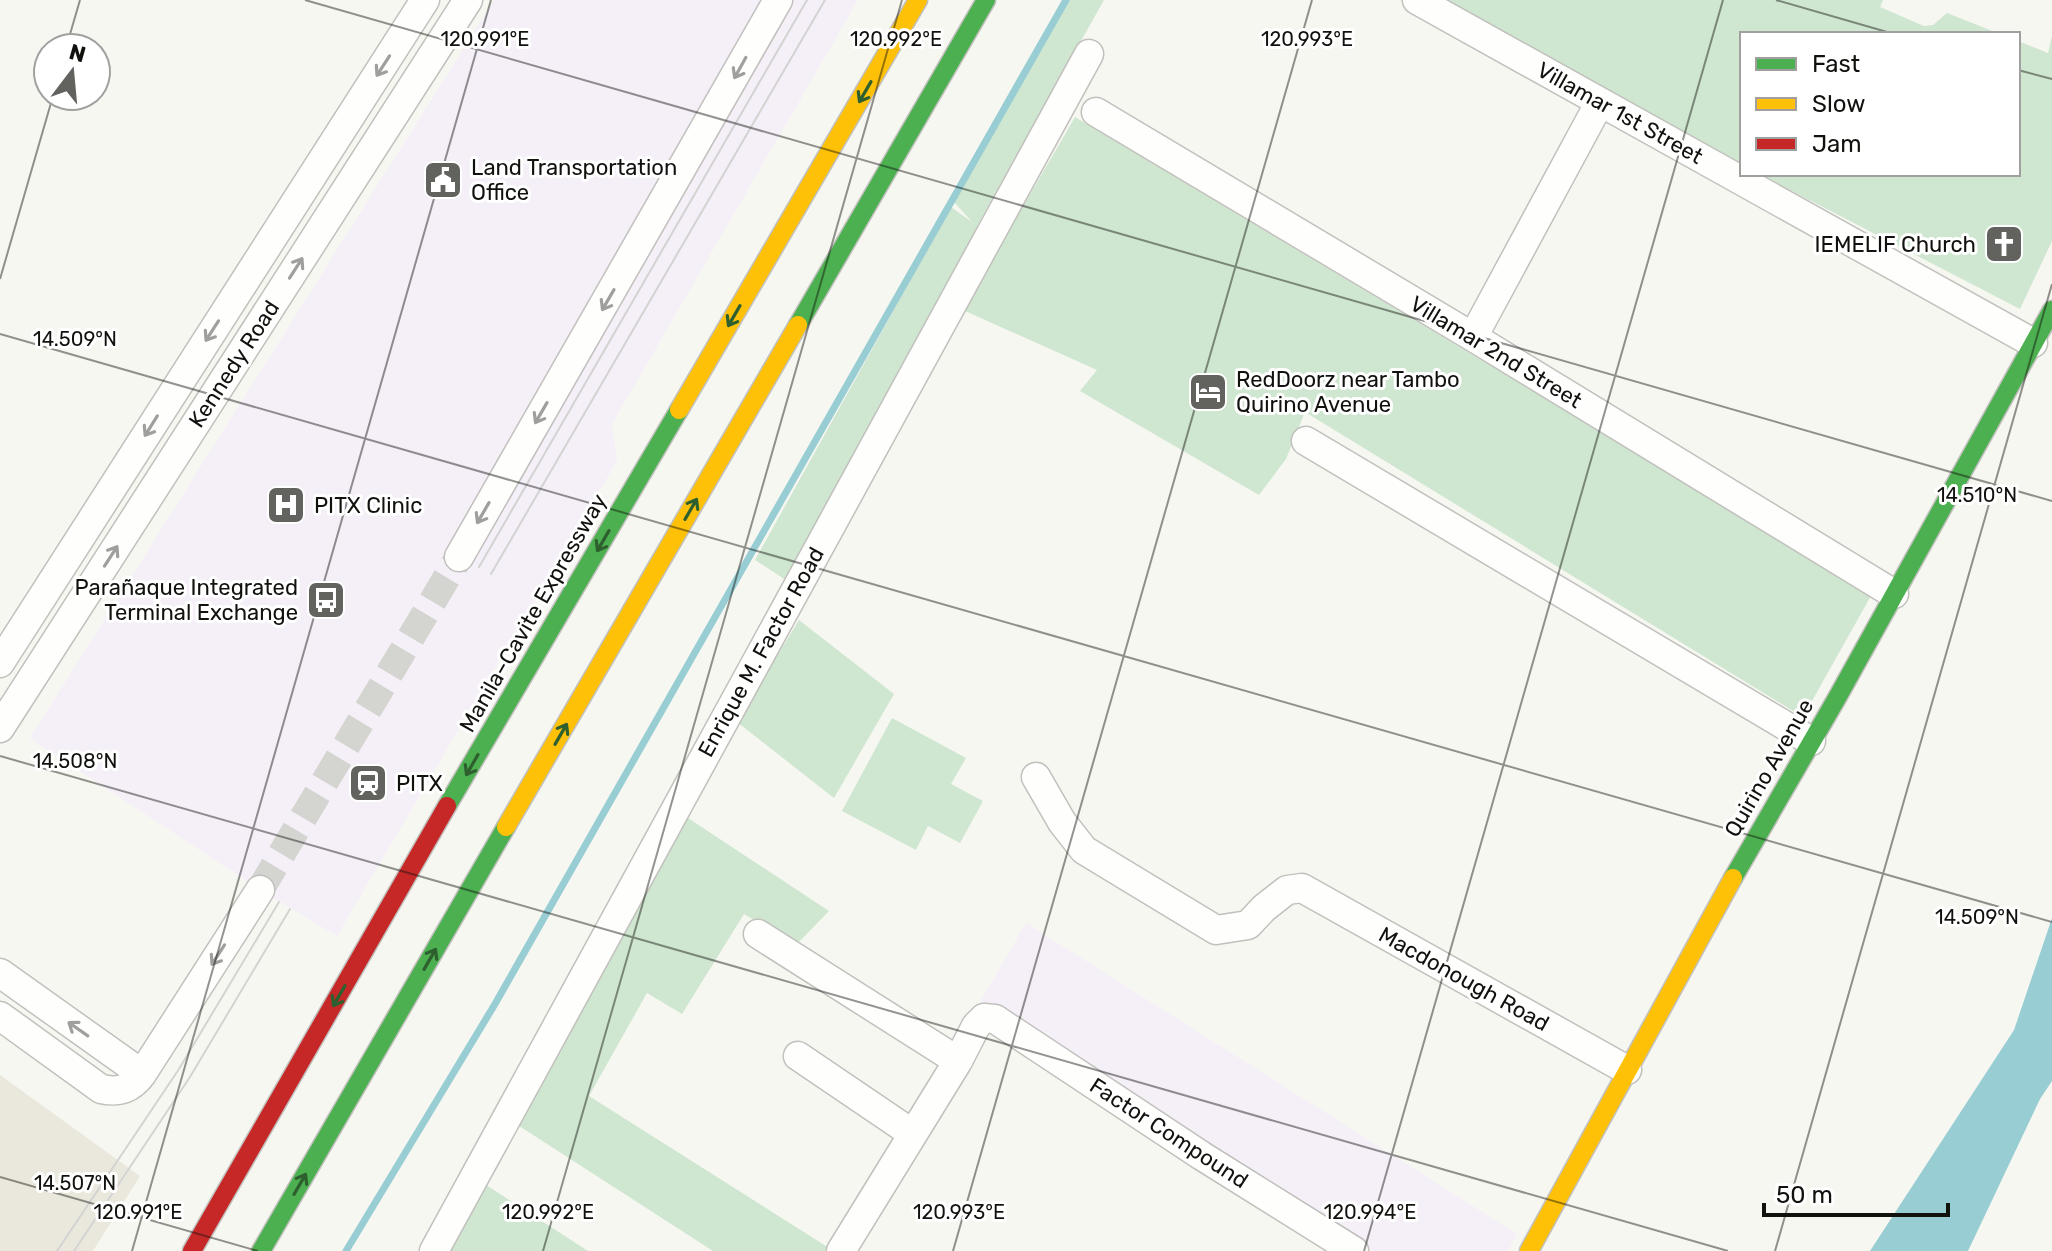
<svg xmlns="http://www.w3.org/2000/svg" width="2052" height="1251" font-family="Rubik,sans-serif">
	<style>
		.commercial { fill: #f5eff8 }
		.built { fill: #eae8dd }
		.green { fill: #cfe6d0 }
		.water { fill: #98cdd3 }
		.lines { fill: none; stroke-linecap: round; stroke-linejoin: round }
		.stream { stroke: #98cdd3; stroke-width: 7 }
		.street-tunnel { stroke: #d4d4d0; stroke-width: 28; stroke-dasharray: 28 14; stroke-linecap: butt }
		.street-casing { stroke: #c1c0bd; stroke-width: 31 }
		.fast-casing { stroke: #c1c0bd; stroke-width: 21 }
		.slow-casing { stroke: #c1c0bd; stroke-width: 21 }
		.jam-casing { stroke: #c1c0bd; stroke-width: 21 }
		.street { stroke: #fefefd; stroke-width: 28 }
		.fast { stroke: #4caf50; stroke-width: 18 }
		.slow { stroke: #ffc107; stroke-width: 18 }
		.jam { stroke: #c62828; stroke-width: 18 }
		.tram { stroke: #d3d3d2; stroke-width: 2 }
		.oneway { stroke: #9f9f9d }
		.oneway2 { stroke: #2e602f }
		.ticks { fill: none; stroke: #11110e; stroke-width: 2; stroke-opacity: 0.45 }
		.labels { text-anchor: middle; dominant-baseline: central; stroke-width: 6; stroke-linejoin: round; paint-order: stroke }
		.street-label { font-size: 22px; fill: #11110e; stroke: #fff }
		.poi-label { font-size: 22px; fill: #11110e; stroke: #fff; text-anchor: start }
		.ticks-label { font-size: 20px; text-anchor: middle; fill: #11110e; stroke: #fff; stroke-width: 6; stroke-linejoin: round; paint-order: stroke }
	</style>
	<rect width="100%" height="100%" fill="#f7f7f2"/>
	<!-- commercial -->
	<path class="commercial" d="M494,0H858L612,424L617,461L337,936L254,886L30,738Z
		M1026,923L1517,1234L1508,1251H1373L980,1002Z"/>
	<!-- built -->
	<path class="built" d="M0,1075L140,1176L93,1251H0Z"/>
	<!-- green -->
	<path class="green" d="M1066,0H1104L977,226L983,231L795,586L755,560L951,207L972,222L954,202Z
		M1422,0H1883L1880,7L1924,26L1933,25L1947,13L2000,34H1742V165Z
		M2052,36V241L2020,309L1759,174H2018V41L2048,53Z
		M1075,117L1872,594L1803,717L1305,412L1286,459L1259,495L1080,391L1097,370L963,310Z
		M799,620L894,694L834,798L737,722Z
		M892,718L966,758L951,784L983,801L960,843L928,826L916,850L842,811Z
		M688,818L829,911L796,945L744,914L682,1014L647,993L589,1096L829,1248L827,1251H713L516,1124Z
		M483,1183L588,1251H445Z"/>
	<!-- water -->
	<path class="water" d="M2052,918V1081L2040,1099L1968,1251H1870L2014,1030Z"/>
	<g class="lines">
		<!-- stream -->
		<path class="stream" d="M346,1251L495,1004L1066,0"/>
		<!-- street-tunnel -->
		<path class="street-tunnel" d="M260,890L459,557"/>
		<!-- street casing -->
		<g class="street-casing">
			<path id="street" d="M1417,0L2033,343
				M1096,112L1473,337L1894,594
				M1473,337L1600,102
				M1306,441L1811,741
				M459,557L778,0
				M0,663L425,0
				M0,728L468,0
				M1036,777L1062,822L1084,850L1216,930L1248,925L1264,908L1287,890L1302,888L1627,1070
				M758,934L958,1061
				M0,973L142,1074
				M0,1016L101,1089C119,1093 131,1089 142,1074L260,890
				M798,1056L913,1134
				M434,1251L1089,54
				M841,1251L958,1061L976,1026L984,1018L995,1019L1202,1156L1354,1251"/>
		</g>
		<!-- fast casing -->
		<g class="fast-casing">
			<path id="fast" d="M798,325L986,0
				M447,806L679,410
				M1733,878L1837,698L2052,310
				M261,1251L506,827"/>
		</g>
		<!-- slow casing -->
		<g class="slow-casing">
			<path id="slow" d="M679,410L918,0
				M506,827L798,325
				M1529,1251L1733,878"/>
		</g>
		<!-- jam casing -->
		<g class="jam-casing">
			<path id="jam" d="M192,1251L447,806"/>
		</g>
		<!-- street -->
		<use href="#street" class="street"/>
		<!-- fast -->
		<use href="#fast" class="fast"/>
		<!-- slow -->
		<use href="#slow" class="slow"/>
		<!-- jam -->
		<use href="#jam" class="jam"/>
		<!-- tram -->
		<path class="tram" d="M479,567L807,0
			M491,574L825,0
			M57,1251L179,1069L279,902
			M74,1251L190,1077L290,909"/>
	</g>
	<!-- one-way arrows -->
	<defs><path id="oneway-shaft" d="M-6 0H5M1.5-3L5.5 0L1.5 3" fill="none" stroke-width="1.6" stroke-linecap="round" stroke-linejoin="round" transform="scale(2)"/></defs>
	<g class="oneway">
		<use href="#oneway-shaft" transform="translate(383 66) rotate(123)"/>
		<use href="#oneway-shaft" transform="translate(740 68) rotate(119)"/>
		<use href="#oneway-shaft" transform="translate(296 268) rotate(-57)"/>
		<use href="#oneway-shaft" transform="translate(608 300) rotate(120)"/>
		<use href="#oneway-shaft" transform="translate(212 331) rotate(123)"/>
		<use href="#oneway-shaft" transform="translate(541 413) rotate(120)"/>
		<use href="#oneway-shaft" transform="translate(151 426) rotate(122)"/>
		<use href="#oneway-shaft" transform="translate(483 513) rotate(120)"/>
		<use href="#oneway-shaft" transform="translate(111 556) rotate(-57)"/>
		<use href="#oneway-shaft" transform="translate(218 955) rotate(123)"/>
		<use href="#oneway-shaft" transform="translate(78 1029) rotate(-145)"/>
	</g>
	<g class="oneway2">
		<use href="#oneway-shaft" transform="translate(865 92) rotate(120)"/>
		<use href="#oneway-shaft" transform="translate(734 316) rotate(120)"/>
		<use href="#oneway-shaft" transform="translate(691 509) rotate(-60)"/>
		<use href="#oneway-shaft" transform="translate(603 541) rotate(120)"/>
		<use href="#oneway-shaft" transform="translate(561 734) rotate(-60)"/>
		<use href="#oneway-shaft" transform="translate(472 765) rotate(120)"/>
		<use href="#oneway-shaft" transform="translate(430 959) rotate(-60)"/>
		<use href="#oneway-shaft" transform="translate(339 996) rotate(120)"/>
		<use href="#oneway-shaft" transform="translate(300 1184) rotate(-60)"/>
	</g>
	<!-- ticks -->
	<path class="ticks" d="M305,0L2052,501M1776,0L1894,34M66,48L80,0M2018,70L2052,79M0,279L53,96M0,334L2052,922M0,756L1728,1251M0,1177L258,1251M132,1251L491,0M543,1251L902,0M953,1251L1312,0M1364,1251L1723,0M1775,1251L2052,284"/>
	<!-- icons -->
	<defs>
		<g id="civic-square" transform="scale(2)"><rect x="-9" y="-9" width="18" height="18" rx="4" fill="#62625e" stroke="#fff"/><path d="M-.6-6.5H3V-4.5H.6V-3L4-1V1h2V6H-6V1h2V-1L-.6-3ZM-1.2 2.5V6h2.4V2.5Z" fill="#fff"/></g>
		<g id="church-square" transform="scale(2)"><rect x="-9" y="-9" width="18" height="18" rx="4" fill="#62625e" stroke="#fff"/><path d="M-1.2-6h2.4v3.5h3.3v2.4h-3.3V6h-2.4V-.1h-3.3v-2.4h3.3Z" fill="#fff"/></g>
		<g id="hotel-square" transform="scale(2)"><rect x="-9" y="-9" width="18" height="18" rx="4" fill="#62625e" stroke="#fff"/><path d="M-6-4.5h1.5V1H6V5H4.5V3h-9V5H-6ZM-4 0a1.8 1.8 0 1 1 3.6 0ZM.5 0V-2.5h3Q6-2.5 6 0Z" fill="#fff"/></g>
		<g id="hospital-square" transform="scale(2)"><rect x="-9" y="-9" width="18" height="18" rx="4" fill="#62625e" stroke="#fff"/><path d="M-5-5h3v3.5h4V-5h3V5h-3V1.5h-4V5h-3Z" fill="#fff"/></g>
		<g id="bus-square" transform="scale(2)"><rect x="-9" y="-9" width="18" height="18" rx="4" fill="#62625e" stroke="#fff"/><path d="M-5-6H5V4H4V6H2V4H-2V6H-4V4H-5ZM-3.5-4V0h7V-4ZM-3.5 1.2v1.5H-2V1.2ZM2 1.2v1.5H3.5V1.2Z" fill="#fff"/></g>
		<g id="station-square" transform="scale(2)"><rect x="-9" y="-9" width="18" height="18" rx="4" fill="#62625e" stroke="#fff"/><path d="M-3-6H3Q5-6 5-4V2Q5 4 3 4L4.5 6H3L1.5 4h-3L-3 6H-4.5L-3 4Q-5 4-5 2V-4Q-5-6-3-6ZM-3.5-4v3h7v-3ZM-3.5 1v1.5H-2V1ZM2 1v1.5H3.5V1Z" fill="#fff"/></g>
	</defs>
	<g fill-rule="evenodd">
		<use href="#civic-square" x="443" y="180"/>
		<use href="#church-square" x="2004" y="244"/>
		<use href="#hotel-square" x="1208" y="392"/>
		<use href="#hospital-square" x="286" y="505"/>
		<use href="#bus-square" x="326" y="600"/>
		<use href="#station-square" x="368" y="783"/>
	</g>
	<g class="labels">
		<!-- street labels -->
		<g class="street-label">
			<text transform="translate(1620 113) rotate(29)">Villamar 1st Street</text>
			<text transform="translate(1496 352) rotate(31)">Villamar 2nd Street</text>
			<text transform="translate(234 364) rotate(-57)">Kennedy Road</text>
			<text transform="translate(533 613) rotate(-60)">Manila–Cavite Expressway</text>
			<text transform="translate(761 652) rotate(-61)">Enrique M. Factor Road</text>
			<text transform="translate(1769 768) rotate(-60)">Quirino Avenue</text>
			<text transform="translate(1464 979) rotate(29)">Macdonough Road</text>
			<text transform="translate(1169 1133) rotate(33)">Factor Compound</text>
		</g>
		<!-- poi labels -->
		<g class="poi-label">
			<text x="471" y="167">Land Transportation<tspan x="471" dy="25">Office</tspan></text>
			<text x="1976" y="244" text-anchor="end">IEMELIF Church</text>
			<text x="1236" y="379">RedDoorz near Tambo<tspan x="1236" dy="25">Quirino Avenue</tspan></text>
			<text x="314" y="505">PITX Clinic</text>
			<text x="298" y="587" text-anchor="end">Parañaque Integrated<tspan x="298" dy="25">Terminal Exchange</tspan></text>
			<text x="396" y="783">PITX</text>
		</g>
	</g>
	<g class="ticks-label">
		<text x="485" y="46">120.991°E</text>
		<text x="896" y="46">120.992°E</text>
		<text x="1307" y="46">120.993°E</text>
		<text x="75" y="346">14.509°N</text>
		<text x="1977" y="502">14.510°N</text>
		<text x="75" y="768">14.508°N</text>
		<text x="1977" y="924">14.509°N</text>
		<text x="75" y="1190">14.507°N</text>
		<text x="138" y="1219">120.991°E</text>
		<text x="548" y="1219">120.992°E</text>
		<text x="959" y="1219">120.993°E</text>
		<text x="1370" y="1219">120.994°E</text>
	</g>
	<!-- legend -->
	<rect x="1740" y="32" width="280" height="144" fill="#ffffff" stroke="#a0a09f" stroke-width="2"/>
	<rect x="1756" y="58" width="40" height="12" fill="#4caf50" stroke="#a0a09f" stroke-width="2"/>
	<text x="1812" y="72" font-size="24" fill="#11110e">Fast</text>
	<rect x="1756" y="98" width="40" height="12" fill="#ffc107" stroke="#a0a09f" stroke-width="2"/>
	<text x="1812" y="112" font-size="24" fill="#11110e">Slow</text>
	<rect x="1756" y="138" width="40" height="12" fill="#c62828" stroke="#a0a09f" stroke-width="2"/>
	<text x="1812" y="152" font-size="24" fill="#11110e">Jam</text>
	<!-- north arrow -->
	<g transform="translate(72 72) rotate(16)"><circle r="38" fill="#ffffff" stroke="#a0a09f" stroke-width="2"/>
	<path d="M0-6L14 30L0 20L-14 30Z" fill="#62625e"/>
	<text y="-12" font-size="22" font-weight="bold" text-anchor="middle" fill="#11110e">N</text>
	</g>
	<!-- scale -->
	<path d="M1764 1203v12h184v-12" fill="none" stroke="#11110e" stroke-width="4"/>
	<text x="1776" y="1203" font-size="24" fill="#11110e" stroke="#ffffff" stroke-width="6" paint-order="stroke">50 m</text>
</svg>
